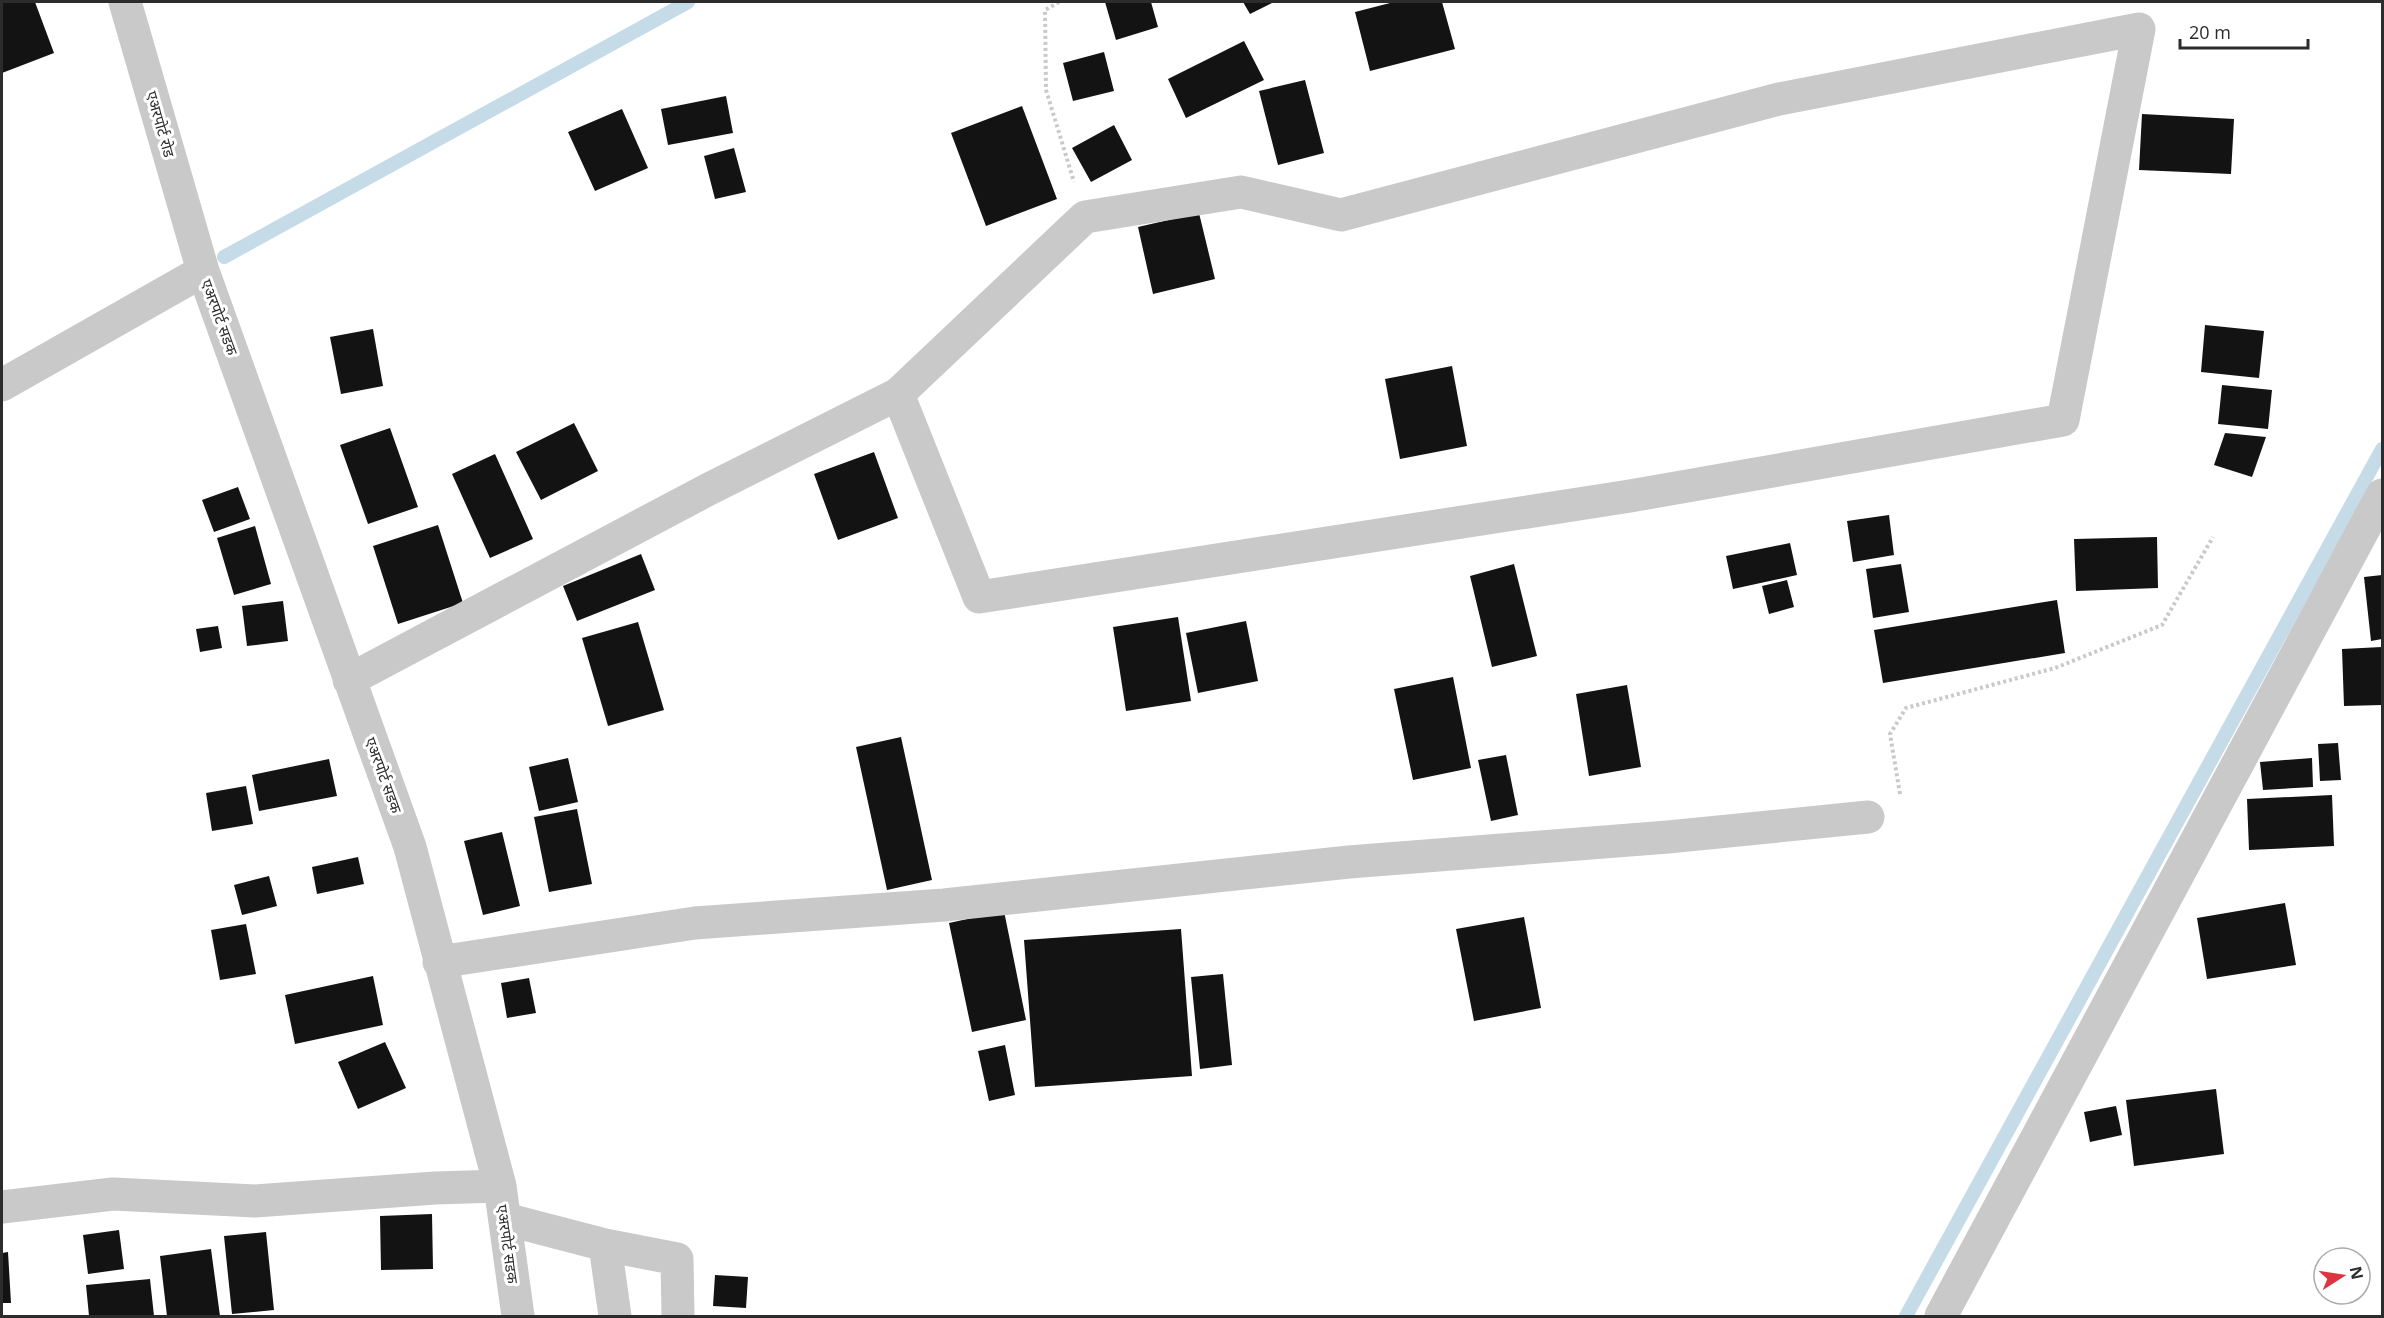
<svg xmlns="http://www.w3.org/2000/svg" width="2384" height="1318" font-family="'Open Sans','Noto Sans Devanagari',sans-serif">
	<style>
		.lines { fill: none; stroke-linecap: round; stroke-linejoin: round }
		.stream { stroke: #c6dbe8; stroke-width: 14 }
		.building { fill: #131313 }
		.path { stroke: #c9c9c9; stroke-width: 4; stroke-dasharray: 3 3; stroke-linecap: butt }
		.minor { stroke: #c9c9c9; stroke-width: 33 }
		.labels { text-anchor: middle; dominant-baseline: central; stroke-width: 6; stroke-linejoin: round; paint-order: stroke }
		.street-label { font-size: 15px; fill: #2c2c2c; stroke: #fff }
	</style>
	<rect width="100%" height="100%" fill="#fff"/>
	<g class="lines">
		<!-- stream -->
		<path class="stream" d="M224,257L688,2
			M1906,1316L2382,449"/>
	</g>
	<!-- building -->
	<path class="building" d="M2,2H35L54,53L2,73Z
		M1105,2H1151L1158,27L1116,40Z
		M1243,2H1274L1250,14Z
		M1394,2H1442L1455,49L1370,71L1355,12Z
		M1244,41L1264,80L1186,118L1168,79Z
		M1104,52L1114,91L1073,101L1063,63Z
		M1305,80L1324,153L1278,165L1259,91Z
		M726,96L733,133L668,145L661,109Z
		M1022,106L1057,199L986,226L951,133Z
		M622,109L648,168L595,191L568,132Z
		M2142,114L2234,119L2231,174L2139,170Z
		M1114,125L1132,160L1091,182L1072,148Z
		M734,148L746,192L715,199L704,156Z
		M1199,213L1215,279L1153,294L1138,227Z
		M2205,325L2264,331L2259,378L2201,372Z
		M373,329L383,386L341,394L330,337Z
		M1452,366L1467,446L1400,459L1385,379Z
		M2222,385L2272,390L2268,429L2218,424Z
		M574,423L598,471L541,500L516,452Z
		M390,428L418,507L368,524L340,445Z
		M2225,433L2266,437L2252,477L2214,465Z
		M874,452L898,518L838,540L814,474Z
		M495,454L533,539L490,558L452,474Z
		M238,487L250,519L214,532L202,500Z
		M1889,515L1894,555L1853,562L1847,521Z
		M438,525L463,603L398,624L373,546Z
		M255,526L271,584L234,595L217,538Z
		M2157,537L2158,588L2076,591L2074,539Z
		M1790,543L1797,575L1733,589L1726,556Z
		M641,554L655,590L577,621L563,586Z
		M1514,564L1537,656L1492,667L1470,576Z
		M1901,564L1909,612L1873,618L1866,569Z
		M2382,575V639L2371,641L2364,577Z
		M1787,580L1794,607L1769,614L1762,586Z
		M2057,600L2065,653L1883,683L1874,630Z
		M283,601L288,641L247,646L242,606Z
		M1178,617L1191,701L1126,711L1113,627Z
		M1246,621L1258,681L1198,693L1186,633Z
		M638,622L664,710L608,726L582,638Z
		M218,626L222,648L200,652L196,629Z
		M2382,647V705L2344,706L2342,649Z
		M1453,677L1471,768L1413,780L1394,689Z
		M1627,685L1641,767L1589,776L1576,694Z
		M901,737L932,880L887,890L856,747Z
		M2338,743L2341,780L2320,781L2318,744Z
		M1506,755L1518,815L1491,821L1478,760Z
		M568,758L578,802L539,811L529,767Z
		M2312,758L2313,787L2263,790L2260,762Z
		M329,759L337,796L259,811L252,775Z
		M246,786L253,824L212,831L206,793Z
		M2332,795L2334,846L2249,850L2247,799Z
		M577,809L592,884L549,892L534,817Z
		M502,832L520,906L483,915L464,841Z
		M358,857L364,884L317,894L312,867Z
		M269,876L277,906L242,915L234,885Z
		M2285,903L2296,965L2207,979L2197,918Z
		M1004,911L1026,1020L972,1032L949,923Z
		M1524,917L1541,1008L1474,1021L1456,929Z
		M246,924L256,974L220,980L211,930Z
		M1181,929L1192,1076L1035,1087L1024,940Z
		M1223,974L1232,1065L1200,1069L1191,977Z
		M373,976L383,1025L295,1044L285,995Z
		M529,978L536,1013L507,1018L501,983Z
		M385,1042L406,1088L358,1109L338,1062Z
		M1005,1045L1015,1095L989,1101L978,1051Z
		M2216,1089L2224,1154L2134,1166L2126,1100Z
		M2116,1106L2122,1135L2090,1142L2084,1112Z
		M432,1214L433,1269L381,1270L380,1216Z
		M119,1230L124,1269L88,1274L83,1235Z
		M266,1232L274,1310L232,1314L224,1236Z
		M211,1249L220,1316H167L160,1256Z
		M8,1252L11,1303H2V1253Z
		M715,1275L748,1277L746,1308L713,1306Z
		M150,1279L154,1316H89L86,1285Z"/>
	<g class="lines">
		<!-- path -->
		<path class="path" d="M1059,2L1045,10L1046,90L1074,182
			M1900,794L1890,734L1906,708L2055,668L2162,625L2213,537"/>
		<!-- minor -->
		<path class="minor" d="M125,2L203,271L410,847L500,1186L518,1316
			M2,385L203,271
			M349,680L707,490L898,394L1085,217L1241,192L1341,215L1779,99L2139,29L2063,420L1630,496L979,597L898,394
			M439,962L695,923L944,905L1349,862L1668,837L1868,817
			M2,1207L113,1194L255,1201L435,1188L500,1186
			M505,1219L605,1245L615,1316
			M605,1245L677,1259L678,1316
			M1941,1316L2382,495"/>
	</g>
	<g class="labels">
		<!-- street labels -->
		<g class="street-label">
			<text transform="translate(161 124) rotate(74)">एअरपोर्ट रोड</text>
			<text transform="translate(220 317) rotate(70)">एअरपोर्ट सडक</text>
			<text transform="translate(384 775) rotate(70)">एअरपोर्ट सडक</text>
			<text transform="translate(508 1244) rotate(82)">एअरपोर्ट सडक</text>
		</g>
	</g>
	<!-- border -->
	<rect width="2384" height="1318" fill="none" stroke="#2c2c2c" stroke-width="6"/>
	<!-- north arrow -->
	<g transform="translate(2342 1276) rotate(78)"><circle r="28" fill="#ffffff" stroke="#ababab" stroke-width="1.5"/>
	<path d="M0-4.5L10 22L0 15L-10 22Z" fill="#dc3441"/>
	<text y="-9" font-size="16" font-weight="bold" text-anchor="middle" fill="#2c2c2c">N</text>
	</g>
	<!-- scale -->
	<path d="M2180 39v9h128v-9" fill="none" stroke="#2c2c2c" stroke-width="3"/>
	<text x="2189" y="39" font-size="18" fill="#2c2c2c" stroke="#ffffff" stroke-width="4.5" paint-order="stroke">20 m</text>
</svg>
